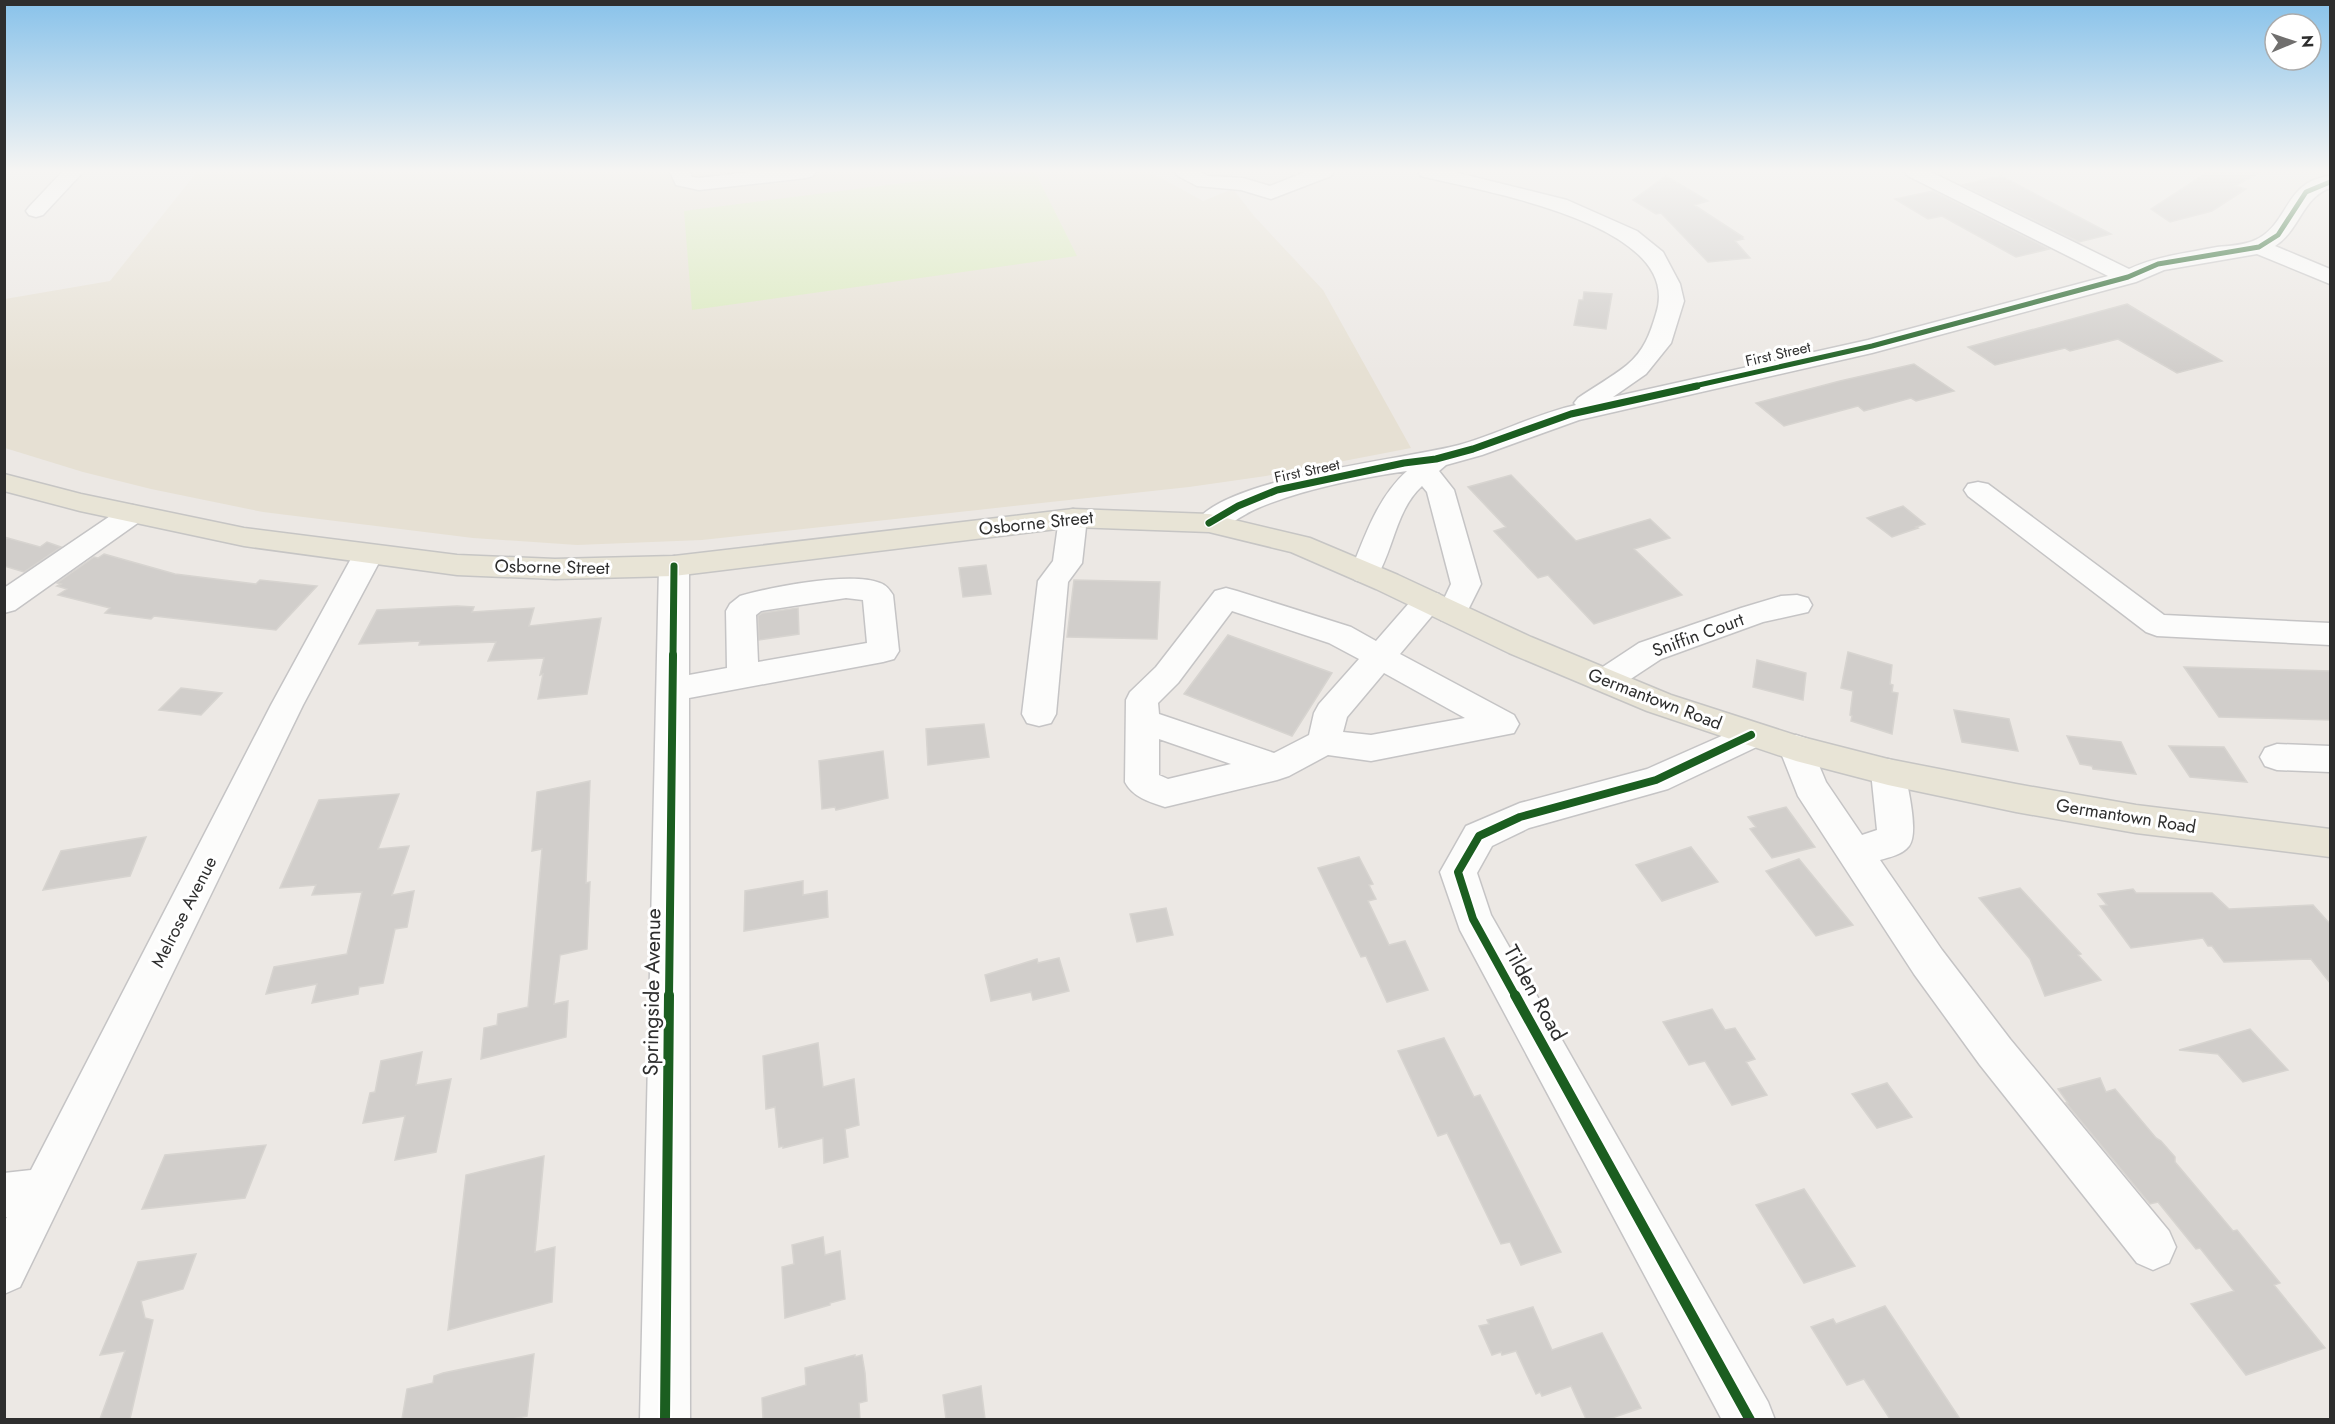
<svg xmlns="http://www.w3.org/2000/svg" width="2335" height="1424" font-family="Jost,sans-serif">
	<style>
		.education { fill: #e6e0d3 }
		.pitch { fill: #d9eabb }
		.building { fill: #d1cecb; stroke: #d7d4d0; stroke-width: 1.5 }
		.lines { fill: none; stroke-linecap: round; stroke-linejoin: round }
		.minor-casing { stroke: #c5c4c5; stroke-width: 3 }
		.major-casing { stroke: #c6c5c4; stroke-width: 3 }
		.minor { fill: #fcfcfb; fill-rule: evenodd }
		.major { fill: #e8e4d6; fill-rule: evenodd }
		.cycleway-far3-casing { stroke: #fff; stroke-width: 8 }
		.cycleway-far2-casing { stroke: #fff; stroke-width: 10 }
		.cycleway-far1-casing { stroke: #fff; stroke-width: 12 }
		.cycleway-casing { stroke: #fff; stroke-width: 14 }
		.cycleway-far3 { stroke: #1b5e20; stroke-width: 5 }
		.cycleway-far2 { stroke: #1b5e20; stroke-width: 7 }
		.cycleway-far1 { stroke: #1b5e20; stroke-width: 8 }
		.cycleway { stroke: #1b5e20; stroke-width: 10 }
		.labels { text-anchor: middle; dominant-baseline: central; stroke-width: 6; stroke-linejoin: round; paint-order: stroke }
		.far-street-label { font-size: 15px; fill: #2e2e2e; stroke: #fff }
		.street-label { font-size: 18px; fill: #2e2e2e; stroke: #fff }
		.near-street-label { font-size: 21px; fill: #2e2e2e; stroke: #fff }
	</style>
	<rect width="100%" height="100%" fill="#ece8e4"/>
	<!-- education -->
	<path class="education" d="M197,172H1150L1203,201L1233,189L1254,216L1323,290L1411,448L1266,476L1189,487L702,540L577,545L473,538L263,512L151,489L83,472L5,448V299L110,281Z"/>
	<!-- pitch -->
	<path class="pitch" d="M990,172H1035L1077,256L692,310L684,211Z"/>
	<!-- building -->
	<path class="building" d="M2208,172H2260L2235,186L2246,189L2212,211L2170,222L2151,209Z
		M1666,176L1708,201L1694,205L1743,237L1741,238L1743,239L1735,241L1750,258L1708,262L1661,213L1656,214L1633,200Z
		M2001,176L2111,234L2079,242L1962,185Z
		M1933,191L2049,249L2016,257L1942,216L1928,219L1895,199Z
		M1584,292L1612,294L1606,329L1574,325L1579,300H1583Z
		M2127,304L2222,361L2177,373L2118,339L2070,351L2065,348L1995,365L1968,347Z
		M1914,364L1954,391L1916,401L1911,398L1864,411L1858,406L1784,426L1756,403L1840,381Z
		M1511,475L1576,541L1650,519L1670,538L1634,549L1682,595L1594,624L1548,575L1538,578L1494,531L1506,527L1468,487Z
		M1903,506L1925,524L1916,527L1918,528L1892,537L1867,518Z
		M4,537L40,547L47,542L61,547L24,572L4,566Z
		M104,554L175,574L256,584L260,580L317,586L276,630L154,616L151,619L105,613L110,608L58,595L67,589L57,586L61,584L57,583L94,557L98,558Z
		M986,565L991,594L963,597L959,568Z
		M1074,580L1160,582L1157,639L1067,637Z
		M457,606L474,607L472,612L534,608L529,626L601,618L587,694L538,699L543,674L540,675L544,658L488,661L496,642L419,645L420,641L359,644L377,610Z
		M798,608L799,634L759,640L758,616L762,613Z
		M1228,635L1332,673L1292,736L1184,694Z
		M1848,652L1892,665L1890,684L1893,685L1892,692L1898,693L1892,734L1851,721L1852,716L1850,715L1853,691L1841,688Z
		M1757,660L1806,673L1803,700L1753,687Z
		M2184,667L2331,671V720L2219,717Z
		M181,688L222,693L201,715L159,710Z
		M1954,710L2009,719L2018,751L1962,742Z
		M984,724L989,757L928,765L926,729Z
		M2067,736L2121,742L2136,774L2093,769L2092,766L2080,764Z
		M2169,746L2224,747L2247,782L2190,777Z
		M883,751L888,798L836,810L835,807L822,809L819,761Z
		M590,781L586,883L590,882L587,949L560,955L554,1004L568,1001L566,1037L481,1059L484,1028L497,1025L498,1014L528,1007L542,849L532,851L537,792Z
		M399,794L378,849L409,846L392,895L414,891L407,927L395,929L383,983L359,987L358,994L312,1003L317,984L266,994L274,967L347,954L362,892L312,895L316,885L280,888L319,800Z
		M1786,807L1815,847L1772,858L1750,829L1756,827L1748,817Z
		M146,837L130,876L43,890L61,851Z
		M1691,847L1718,882L1662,901L1636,865Z
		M1359,857L1373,884L1369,885L1376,899L1368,901L1389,945L1405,941L1428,990L1387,1002L1366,956L1361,957L1318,868Z
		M1799,859L1853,925L1816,936L1766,871Z
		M803,881V895L827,891L828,917L744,931L745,891Z
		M2020,888L2081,954L2078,955L2101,980L2045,996L2030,959L1979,898Z
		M2133,889L2136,893H2212L2229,909L2313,905L2331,925V984L2311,959L2224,962L2212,946H2208L2203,938L2131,948L2100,906L2107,905L2098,894Z
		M1166,908L1173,935L1137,942L1130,914Z
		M1059,958L1069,991L1033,1000L1031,992L991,1001L985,975L1037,959L1038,963Z
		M1712,1009L1725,1030L1735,1028L1755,1059L1746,1062L1767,1095L1732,1105L1705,1061L1689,1065L1663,1022Z
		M2250,1029L2288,1070L2243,1082L2218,1054L2179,1050Z
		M1444,1038L1474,1097L1480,1095L1561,1252L1521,1265L1510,1242L1501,1244L1447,1133L1438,1136L1398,1051Z
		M818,1043L823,1087L854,1079L859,1125L845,1129L848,1157L824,1163L823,1138L783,1148V1146L779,1147L775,1107L766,1109L763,1056Z
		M422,1052L416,1085L451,1079L436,1152L395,1160L405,1116L363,1123L370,1093L375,1092L381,1061Z
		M2100,1078L2106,1092L2115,1089L2156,1138L2161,1141L2175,1157V1162L2233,1231L2237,1230L2280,1283L2274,1285L2325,1348L2246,1375L2191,1304L2234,1291L2200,1248L2196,1249L2158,1202L2150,1204L2066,1103H2068L2058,1089Z
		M1887,1083L1912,1117L1877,1128L1852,1094Z
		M266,1145L245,1198L142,1209L165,1155Z
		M544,1156L535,1252L555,1247L552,1302L448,1330L466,1175Z
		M1804,1189L1855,1266L1804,1283L1756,1205Z
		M823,1237L825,1255L840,1251L845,1299L830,1303V1305L785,1318L782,1267L794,1264L792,1245Z
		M196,1254L183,1289L141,1301L145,1318L153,1320L130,1419H100L125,1351L100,1355L138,1262Z
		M1885,1306L1960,1419H1890L1864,1379L1847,1385L1811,1327L1833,1319L1836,1324Z
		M1533,1307L1552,1350L1602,1333L1641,1408L1609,1419H1586L1571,1386L1542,1396L1540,1392L1536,1394L1516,1351L1502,1355L1501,1352L1492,1355L1479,1326L1489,1324L1487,1320Z
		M534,1354L527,1416L512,1419H402L407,1389L433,1383L434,1376L443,1373Z
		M855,1355V1357L862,1355L865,1373L867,1401L859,1403L860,1419H763L762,1398L806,1385L805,1368Z
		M981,1386L985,1419H946L943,1395Z"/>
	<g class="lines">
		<!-- minor casing -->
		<g class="minor-casing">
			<path id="minor" d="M62,172H83L43,215L36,217L29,215L26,211L29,207Z
				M670,172H690L692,177L699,178L750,172H816L813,176L806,178L699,190L676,185Z
				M1175,172H1201L1208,176L1243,178L1270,186L1305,172H1334L1331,176L1271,199L1241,190L1197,186L1178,176Z
				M1418,172H1454L1567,200L1637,231L1663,252L1680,284L1684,301L1671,343L1646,374L1613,397L1868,340L2108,276L1908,176L1905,172H1931L2129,269C2157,256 2187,253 2217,247C2229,246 2243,245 2253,241C2290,226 2283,181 2330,176V188C2302,198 2300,230 2275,246L2330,269V284L2257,254L2164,270L2136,282L1872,353L1579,420L1482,455L1446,465L1439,471L1454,490L1481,584L1463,620L1452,623L1441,620L1437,613L1441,605L1400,654L1514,715L1519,724L1514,733L1371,761L1328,755L1289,776L1277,780L1165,807C1149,802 1133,797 1125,782L1126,700L1130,692L1156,667L1215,591L1226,588L1237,591L1351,627L1376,641L1417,594L1428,591L1439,594L1443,601L1451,584L1427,492L1422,486C1395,511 1394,550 1375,580L1365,583L1355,580L1350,573C1365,536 1377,498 1407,471C1359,478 1303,489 1258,508C1238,516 1221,535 1199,529L1195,523C1225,477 1403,460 1459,445C1498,434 1536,414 1576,405L1574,403L1578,398C1594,387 1612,377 1627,365C1644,351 1650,334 1656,314C1686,223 1479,191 1421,176ZM1232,611L1329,643L1359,659L1319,704L1314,713L1309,735L1274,753L1159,714L1158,703L1178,683ZM1384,673L1465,718L1371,735L1343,732L1347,717ZM1159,739L1231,764L1168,779L1159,775Z
				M1978,482L1988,484L2164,615L2330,623V645L2157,636L2146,632L1968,496L1964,490L1968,484Z
				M132,505L142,508L146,514L142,520L15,610L4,613V588L122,508Z
				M1073,509L1083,512L1087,518L1082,563L1068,582L1056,714L1051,723L1039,726L1027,723L1022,714L1038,581L1053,561L1059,518L1063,512Z
				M368,546L378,548L383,555L303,705L20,1287L4,1294V1222L7,1217H4V1173L31,1170L271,705L353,555L358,548Z
				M674,556L684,559L689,566V675L727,668L726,611L730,604L740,596C771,587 851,571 880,583C886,585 889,589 893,595L899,651L894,659L883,662L689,698L690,1420H640L659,566L664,559ZM846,598L863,600L867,643L758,662L756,615L761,611Z
				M1797,595L1808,598L1812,605L1808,612L1763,622L1661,659L1617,688L1606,692L1595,688L1590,680L1595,672L1639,643L1741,608L1781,596Z
				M1751,723L1763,726L1768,735L1763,744L1668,789L1529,828L1492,846L1477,873L1491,915L1768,1402L1775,1420H1722L1460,930L1440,872L1466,826L1520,803L1647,769Z
				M1796,735L1808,739L1826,782L1862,835L1877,830L1871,772L1876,763L1888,759L1900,763L1905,772C1908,789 1919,833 1909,846C1902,855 1890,857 1880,860L1942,950L2010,1039L2169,1231L2176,1247L2169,1263L2153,1270L2137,1263L1980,1065L1914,974L1798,796L1779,748L1784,739Z
				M2277,744L2330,746V772L2277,770L2265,766L2260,757L2265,748Z"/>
		</g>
		<!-- major casing -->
		<g class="major-casing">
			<path id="major" d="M4,474L81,494L244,528L457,555L555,559L674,556L1073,509L1209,514L1310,538L1398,575L1531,637L1671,695L1798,736L1888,759L2016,784L2136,805L2330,829V857L2136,833L2016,812L1888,785L1796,761L1647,711L1509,653L1376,589L1291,552L1209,532L1073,527L674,576L555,579L457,575L244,546L80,511L4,491Z"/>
		</g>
		<!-- minor -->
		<use href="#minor" class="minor"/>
		<!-- major -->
		<use href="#major" class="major"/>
		<!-- cycleway-far3 casing -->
		<g class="cycleway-far3-casing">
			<path id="cycleway-far3" d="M1690,387L1872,346L2128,277L2158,264L2259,247L2278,235L2306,192L2330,182"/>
		</g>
		<!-- cycleway-far2 casing -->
		<g class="cycleway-far2-casing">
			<path id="cycleway-far2" d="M1209,523L1238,506L1277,490L1404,463L1436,459L1473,449L1571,414L1697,386
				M673,657L674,566"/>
		</g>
		<!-- cycleway-far1 casing -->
		<g class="cycleway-far1-casing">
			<path id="cycleway-far1" d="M669,997L673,655
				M1516,997L1473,919L1458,872L1479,836L1520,817L1656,780L1751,735"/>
		</g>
		<!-- cycleway casing -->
		<g class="cycleway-casing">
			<path id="cycleway" d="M1515,995L1750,1420
				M665,1420L669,995"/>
		</g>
		<!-- cycleway-far3 -->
		<use href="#cycleway-far3" class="cycleway-far3"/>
		<!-- cycleway-far2 -->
		<use href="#cycleway-far2" class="cycleway-far2"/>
		<!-- cycleway-far1 -->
		<use href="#cycleway-far1" class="cycleway-far1"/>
		<!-- cycleway -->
		<use href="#cycleway" class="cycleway"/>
	</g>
	<!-- sky -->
	<linearGradient id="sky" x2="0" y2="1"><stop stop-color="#88c2ea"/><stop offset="0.46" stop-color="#f6f5f3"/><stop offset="1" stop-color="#f6f5f3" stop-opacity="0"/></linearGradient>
	<rect width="2335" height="372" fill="url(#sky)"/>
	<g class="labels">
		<!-- far-street labels -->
		<g class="far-street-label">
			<text transform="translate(1778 354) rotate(-13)">First Street</text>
			<text transform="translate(1307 471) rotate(-12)">First Street</text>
		</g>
		<!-- street labels -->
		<g class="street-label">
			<text transform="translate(1036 523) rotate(-6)">Osborne Street</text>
			<text transform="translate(552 567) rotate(1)">Osborne Street</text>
			<text transform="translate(1698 635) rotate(-20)">Sniffin Court</text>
			<text transform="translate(1655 699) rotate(21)">Germantown Road</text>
			<text transform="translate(2126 816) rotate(9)">Germantown Road</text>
			<text transform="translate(184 912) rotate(-63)">Melrose Avenue</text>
		</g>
		<!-- near-street labels -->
		<g class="near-street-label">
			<text transform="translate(652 992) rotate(-89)">Springside Avenue</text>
			<text transform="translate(1535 993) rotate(61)">Tilden Road</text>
		</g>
	</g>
	<!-- border -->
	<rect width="2335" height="1424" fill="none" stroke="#2e2e2e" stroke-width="12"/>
	<!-- north arrow -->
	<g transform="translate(2293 42) rotate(88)"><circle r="28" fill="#ffffff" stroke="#ababab" stroke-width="1.5"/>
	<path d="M0-4.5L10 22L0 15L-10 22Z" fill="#706f6e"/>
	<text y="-9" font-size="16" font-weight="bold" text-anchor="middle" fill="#2e2e2e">N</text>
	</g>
</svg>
